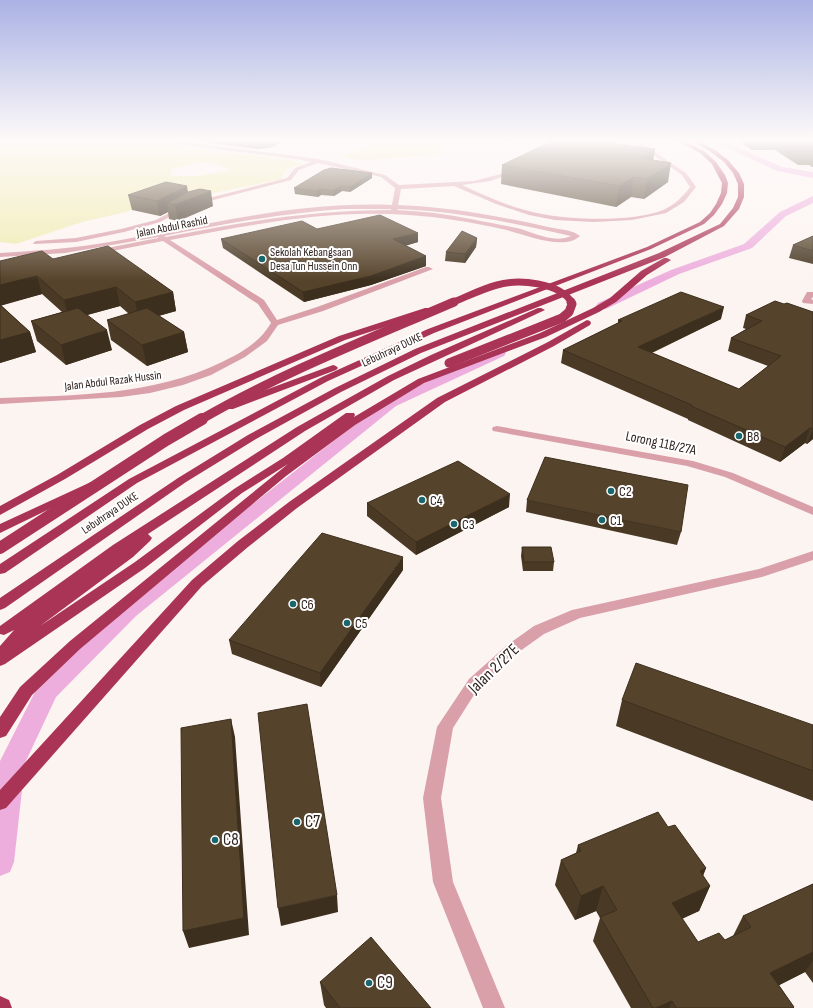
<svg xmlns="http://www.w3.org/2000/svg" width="813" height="1008" font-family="'Sofia Sans Condensed',sans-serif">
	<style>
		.green { fill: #efebb0; fill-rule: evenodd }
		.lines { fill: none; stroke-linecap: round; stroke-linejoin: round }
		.canal { fill: #edaedd; fill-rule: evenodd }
		.minor { fill: #daa0aa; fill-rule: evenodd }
		.highway { fill: #aa3455; fill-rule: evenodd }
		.highway-bridge-far2 { stroke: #aa3455; stroke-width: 7 }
		.highway-bridge-far1 { stroke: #aa3455; stroke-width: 9 }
		.highway-bridge { stroke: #aa3455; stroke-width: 12 }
		.wall { fill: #4a3a25 }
		.shaded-wall { fill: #3c2f1e }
		.building { fill: #56432b; stroke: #3c2f1e }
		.poi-dot { fill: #19676c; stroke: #fff; stroke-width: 1.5 }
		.labels { text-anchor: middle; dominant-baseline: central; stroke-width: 4; stroke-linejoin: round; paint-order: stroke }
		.far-street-label { font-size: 12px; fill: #31241f; stroke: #fff }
		.far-poi-label { font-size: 12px; fill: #31241f; stroke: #fff; text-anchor: start }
		.poi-label { font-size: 14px; fill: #31241f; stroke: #fff; text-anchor: start }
		.street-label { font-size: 14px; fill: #31241f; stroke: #fff }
		.near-street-label { font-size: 17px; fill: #31241f; stroke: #fff }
		.near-poi-label { font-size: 17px; fill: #31241f; stroke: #fff; text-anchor: start }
	</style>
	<rect width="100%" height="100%" fill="#fcf4f1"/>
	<!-- green -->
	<path class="green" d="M0,140H156L173,146L287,159L304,164L287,169L281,179L209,194L194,192L160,197L126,212L82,222L16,244L0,242ZM201,162L216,164L231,170L198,176H171V169Z
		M393,140H435L440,154L361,161L342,156Z"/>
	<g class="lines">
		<!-- canal -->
		<path class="canal" d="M711,140H721L782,167L813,172V178L777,171Z
			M813,196V203L786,216L752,248L679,274L606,309H598L596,306L598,303L671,270L744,244L780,212Z
			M499,349L504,350L506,353L504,356L396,406L136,616L56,697L25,763L14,862L10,872L0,876V761L39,684L122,606L386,400Z"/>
		<!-- minor -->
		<path class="minor" d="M168,140L319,159L385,175L399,185L474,181L501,174L517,168L520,170L519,171L490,181L462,185C487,197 514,209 542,214C572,220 635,222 663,210C674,205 683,197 690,187L682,175L632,140H637L686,173L696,187L684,202L666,213L632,220L594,222L555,220L529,215L496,204L454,186L401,189L398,205C449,207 499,216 548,227C558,229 573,230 580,236C563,252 523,233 502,229C471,222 440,217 409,215C328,209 249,225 170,240L264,300L277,320L317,307L426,267H429L433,269L323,311L278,325L267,341L245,357L211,375L183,385L150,393L121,397L0,404V398C76,395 152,396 222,362C241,353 260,342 271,323L258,304L163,241L97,254L93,252L97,250L158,238V237L65,253L0,257V253C33,251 65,249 97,244C195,228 291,201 392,205L395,188L381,177L318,163L299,170L291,180L190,206L160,222L124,232L76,242L34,244L33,243L36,241L76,238L121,229L156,220L186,204L287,178L295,168L311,162L296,159L182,145ZM344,209H391V210C314,210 241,222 166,237L164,236C224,224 283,213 344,209ZM398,209C456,211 514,223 571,236C554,244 533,232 517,228C502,225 486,222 471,219C447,214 422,211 397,210Z
			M549,140H554L539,154H535V152Z
			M807,292H813V297L811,299L813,300V304L803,303L802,301Z
			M497,426L693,461L733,473L813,507V515L725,477L687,466L493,431L492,429L493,427Z
			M813,551V560L762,577L580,618L544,634L516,654L479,687L453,728L441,798L453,882L505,1008H483L433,882L423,798L437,727L469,679L506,646L534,626L572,610L759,569Z"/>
		<!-- highway -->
		<path class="highway" d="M676,140H682L704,151L716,162L725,175L728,183L727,193L722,204L714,215L704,224L651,249L434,333L328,381L137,483L5,573L0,574V564L129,479L322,377L428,329L647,247L700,222L710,213L716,204L721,193L722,183L712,164L700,153Z
			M690,140H696L715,150L728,160L739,173L744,184V197L739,209L724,226L665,257L421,353L341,392L256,439L186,482L5,608L0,610V598L178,478L248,435L335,388L415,349L659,253L720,224L733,208L738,197V184L733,173L724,162L711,152Z
			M664,258H667L671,260L647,275L616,302L599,312L546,337L424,383L355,425L286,476L80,649L32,695L6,736L0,738V717L20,687L70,641L288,464L242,493L145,568L5,664L0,666V646L14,630L4,635L0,634V626L113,545L297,427L388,376L431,355L538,308H541L545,310L394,380L305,431L148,534L152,538L150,541L133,557L40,626L135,562L234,489L283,458L346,413H354L355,415L354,417L418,379L540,333L593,308L610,298L641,271ZM126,548L123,551L41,610L123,551Z
			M425,308H428L432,310L431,312L345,340L184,410L148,429L65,479L0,515V506L57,475L140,425L176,406L339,336Z
			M587,320L590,321L591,323L590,325L554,346L445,402L297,508L248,547L202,586L6,808L0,810V790L192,580L238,541L289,502L437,398L548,342Z
			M333,365L336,366L338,368L336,370L233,409H225L224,407L225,405Z
			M91,482L95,483L97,485L95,487L0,533V524Z
			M0,996L9,1000L12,1008H0Z"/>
		<!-- highway-bridge-far2 -->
		<path class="highway-bridge-far2" d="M451,303C466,297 482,289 497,285C518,279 560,282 572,303"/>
		<!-- highway-bridge-far1 -->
		<path class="highway-bridge-far1" d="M449,363L562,318L569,312L572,304L571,302
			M200,420C281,373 368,339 454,302"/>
		<!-- highway-bridge -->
		<path class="highway-bridge" d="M0,548L166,440L202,419"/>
	</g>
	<!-- wall -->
	<path class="wall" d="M186,140H287L272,147L257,149Z
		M616,140L613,143L655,149L653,160L668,182L644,199L631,197L616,207L501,184L502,165Z
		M738,140H813V167H812L809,165H798L775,150H752Z
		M372,178L350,192L342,191L334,196L321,195L318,197L295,194L294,188Z
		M188,192L213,206L178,221L169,219L168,212L160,216L132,210L128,195Z
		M317,229L418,233V242L405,246L426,266L371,285L304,302L223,248L221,239Z
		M813,236V264L789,258L793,245Z
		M477,238L476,247L465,263L445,261L446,252Z
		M53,259L173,292L176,311L159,316L184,332L188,352L147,366L111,340L107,320L129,314L120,306L87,315L112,350L66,365L37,341L31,321L62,312L42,294L1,305L30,332L36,352L0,363V261Z
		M784,304L813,312V439L807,444L805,443L780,462L688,420V419L561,363L563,350L618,323V320L721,319L652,353L739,389L768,366L728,351L731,338L746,329L743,328L746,315Z
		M527,500L681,532L677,545L526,512Z
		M367,503L509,507L416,555L367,516Z
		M522,547L554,562L553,571H523L521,556Z
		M403,570L321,687L232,654L229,640Z
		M622,700L813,725V801L616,726Z
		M668,827L706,868L703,876L710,886L699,911L682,919L698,942L725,940L733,936L743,916L813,884V983L805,972L779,985L794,1008H631L593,941L600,918L596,911L575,920L555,885L561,860L576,853L578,845Z
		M320,982L431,1008H326L324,1005Z"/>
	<!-- shaded-wall -->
	<path class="shaded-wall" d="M257,140H287L272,147L257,149Z
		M602,140H616L607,148Z
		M655,149L652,168L641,158Z
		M671,163L668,182L644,199L647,179Z
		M372,173V178L350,192V187Z
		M634,177L631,197L616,207L619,186Z
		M187,186L189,199L211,191L213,206L178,221L175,205L167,203L168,212L160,216L157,201Z
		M341,186L342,191L334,196L333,191Z
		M321,189V195L318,197L317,191Z
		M418,233V242L393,249V239Z
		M477,238L476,247L465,263V254Z
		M426,256V266L371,285L304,302L303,292Z
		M37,276L42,294L0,306V285Z
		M116,287L120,306L69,320L64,300Z
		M173,292L176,311L139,321L135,302Z
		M724,307L721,319L636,360L638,347Z
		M107,330L112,350L66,365L61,345Z
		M30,332L36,352L0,363V340Z
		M184,332L188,352L147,366L142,345Z
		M810,428L805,443L780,462L785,447Z
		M813,429V439L807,444Z
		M510,494L509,507L416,555V542Z
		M403,557V570L321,687L320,673Z
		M231,719L235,737L249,935L189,948L183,931Z
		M706,868L696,892L710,886L699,911L662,927L672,903L700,871Z
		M603,886L596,911L575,920L581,896Z
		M337,895L338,912L281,926L278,908Z
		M813,952V960L805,972L756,997L770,973Z
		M672,1001L669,1008H656Z"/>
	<!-- building -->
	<path class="building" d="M554,140H608L605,142L655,149L641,158L671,163L647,179L634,177L619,186L502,165Z
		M793,140H813V146H803Z
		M331,168L372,173L350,187L341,186L333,191L321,189L317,191L294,188L324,170Z
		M166,182L187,186L157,201L128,195Z
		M200,189L211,191L175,205L167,203L188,192Z
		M380,215L418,233L393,239L426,256L371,276L303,292L221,239L302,221L317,229Z
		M462,231L477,238L465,254L446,252Z
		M813,236V251L793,245Z
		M108,246L173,292L135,302L116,287L64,300L37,276L0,285V261L42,251L53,259Z
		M681,292L724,307L638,347L739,389L781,356L731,338L762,321L746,315L775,301L784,304L787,303L813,312V429L810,428L785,447L691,406L692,405L563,350L622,321L618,320Z
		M0,305L30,332L0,340Z
		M78,308L107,330L61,345L31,321Z
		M147,308L184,332L142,345L107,320Z
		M545,457L688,485L681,532L527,500Z
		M458,461L510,494L416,542L367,503Z
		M322,533L403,557L320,673L229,640Z
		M522,547H551L554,562H524Z
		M636,663L813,725V771L622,700Z
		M307,704L337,895L278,908L258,713Z
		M231,719L244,918L183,931L181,728Z
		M658,812L668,827L675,825L706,868L700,871L710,886L672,903L698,942L719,933L725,940L751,927L743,916L813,884V952L770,973L794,1007L793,1008H676L672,1001L656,1008H653L600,917L617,910L603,886L581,896L561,860L581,851L578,845Z
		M371,937L431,1008H340L320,982Z"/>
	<!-- sky -->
	<linearGradient id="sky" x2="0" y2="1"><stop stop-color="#aab2e4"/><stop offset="0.5" stop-color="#fefaf9"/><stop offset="1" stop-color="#fefaf9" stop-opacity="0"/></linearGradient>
	<rect width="813" height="281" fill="url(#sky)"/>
	<!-- markers -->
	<g class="poi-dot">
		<circle cx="262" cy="259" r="4"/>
		<circle cx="739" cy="436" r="4"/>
		<circle cx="611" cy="491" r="4"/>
		<circle cx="422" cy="500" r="4"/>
		<circle cx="602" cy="520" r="4"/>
		<circle cx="454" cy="524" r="4"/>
		<circle cx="293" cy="604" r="4"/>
		<circle cx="347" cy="623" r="4"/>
		<circle cx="297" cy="822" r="4"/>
		<circle cx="215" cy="840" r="4"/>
		<circle cx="369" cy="983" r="4"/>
	</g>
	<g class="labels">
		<!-- far-street labels -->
		<g class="far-street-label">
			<text transform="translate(172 227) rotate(-11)">Jalan Abdul Rashid</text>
			<text transform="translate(392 350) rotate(-25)">Lebuhraya DUKE</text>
			<text transform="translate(113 381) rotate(-7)">Jalan Abdul Razak Hussin</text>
			<text transform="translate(110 513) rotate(-34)">Lebuhraya DUKE</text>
		</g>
		<!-- far-poi labels -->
		<g class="far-poi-label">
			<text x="270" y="252">Sekolah Kebangsaan<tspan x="270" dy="14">Desa Tun Hussein Onn</tspan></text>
		</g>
		<!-- poi labels -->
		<g class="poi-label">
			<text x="747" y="436">B8</text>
			<text x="619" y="491">C2</text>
			<text x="430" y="500">C4</text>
			<text x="610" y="520">C1</text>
			<text x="462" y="524">C3</text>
			<text x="301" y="604">C6</text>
			<text x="355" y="623">C5</text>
		</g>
		<!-- street labels -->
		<g class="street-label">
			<text transform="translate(661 443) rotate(12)">Lorong 11B/27A</text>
		</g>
		<!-- near-street labels -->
		<g class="near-street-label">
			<text transform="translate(494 669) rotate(-44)">Jalan 2/27E</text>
		</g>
		<!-- near-poi labels -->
		<g class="near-poi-label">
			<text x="305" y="822">C7</text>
			<text x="223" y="840">C8</text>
			<text x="377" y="983">C9</text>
		</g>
	</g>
</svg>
